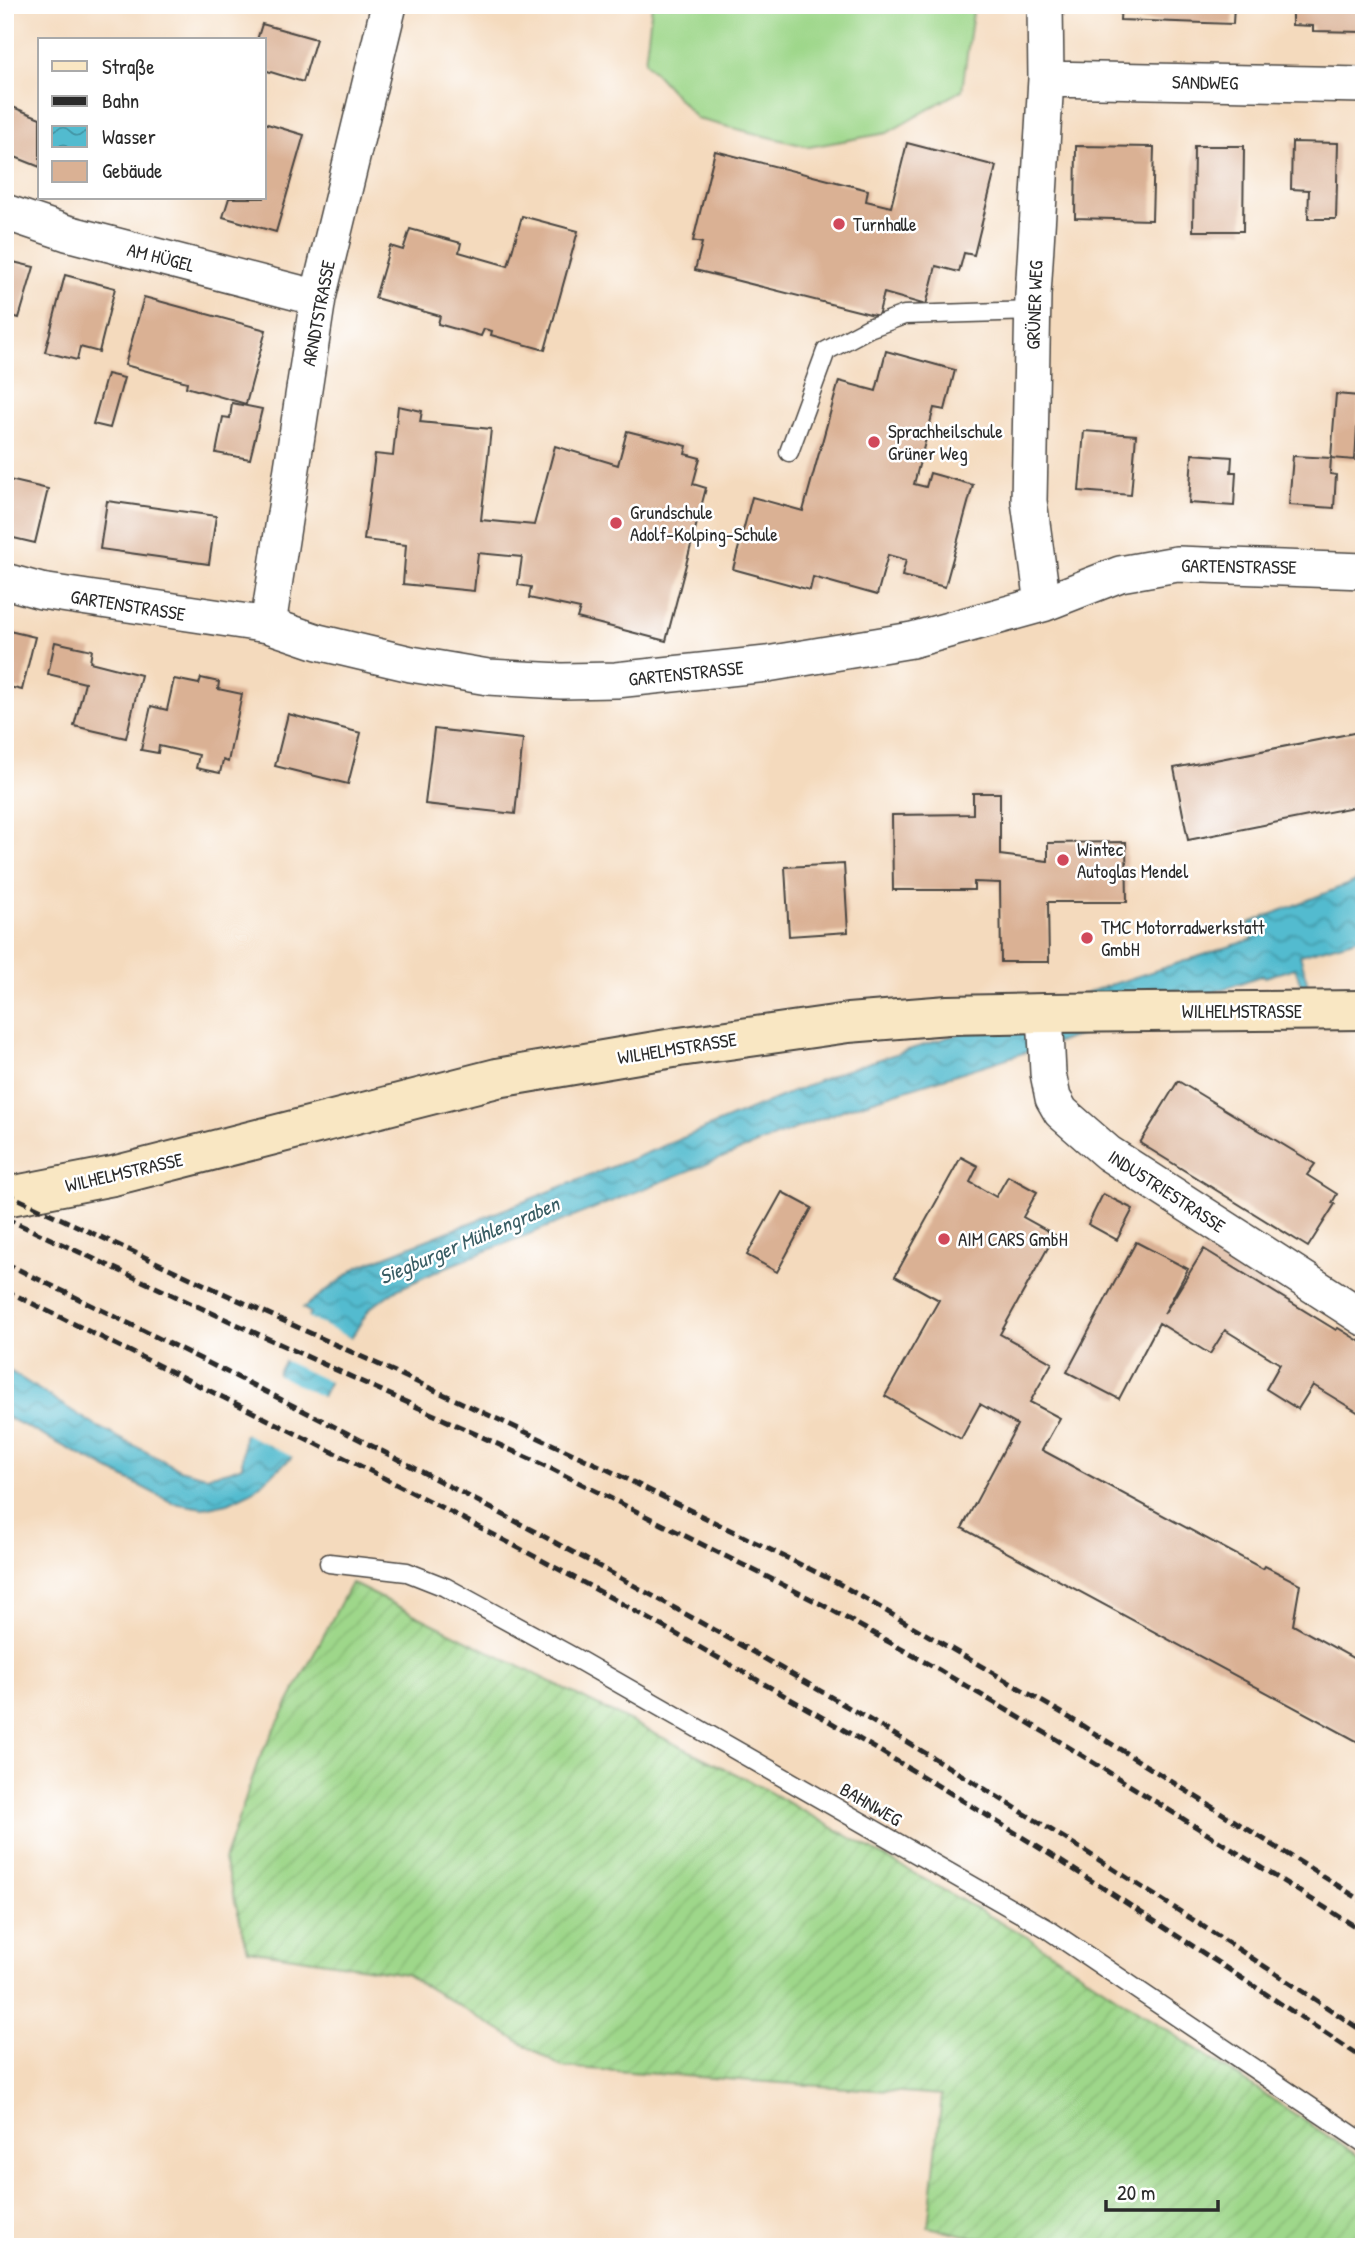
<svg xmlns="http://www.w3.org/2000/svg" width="1369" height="2252" font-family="'Patrick Hand',sans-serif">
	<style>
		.garden { fill: url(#garden-furrows); stroke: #64815a; stroke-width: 2 }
		.pitch { fill: #9ed78a; stroke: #64815a; stroke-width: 2 }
		.water { fill: url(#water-waves); stroke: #3e737d; stroke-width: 2 }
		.pier { fill: #f4dabd }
		.building { fill: #dab194 }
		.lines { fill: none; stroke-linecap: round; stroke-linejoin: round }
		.service-casing { stroke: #494541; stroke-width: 21 }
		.minor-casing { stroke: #494541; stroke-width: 38 }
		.secondary-casing { stroke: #494541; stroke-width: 42 }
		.service { stroke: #fff; stroke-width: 18 }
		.minor { stroke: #fff; stroke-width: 35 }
		.secondary { stroke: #f9e7c3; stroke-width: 38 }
		.rail { stroke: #2b2b2b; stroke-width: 5; stroke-dasharray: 10 5; stroke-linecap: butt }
		.poi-dot { fill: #d1495b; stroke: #fff; stroke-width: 2.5 }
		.labels { text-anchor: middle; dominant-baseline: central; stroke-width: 5; stroke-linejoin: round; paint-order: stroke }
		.street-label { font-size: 19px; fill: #2b2b2b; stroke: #fff }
		.poi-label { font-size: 19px; fill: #2b2b2b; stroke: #fff; text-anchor: start }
		.water-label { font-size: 21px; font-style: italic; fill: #395d64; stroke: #fff }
	</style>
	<defs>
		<pattern id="garden-furrows" width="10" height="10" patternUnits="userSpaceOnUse" patternTransform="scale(1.75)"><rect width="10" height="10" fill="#9ed78a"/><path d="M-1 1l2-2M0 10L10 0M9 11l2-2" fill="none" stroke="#88b977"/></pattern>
		<pattern id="water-waves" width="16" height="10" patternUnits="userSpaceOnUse" patternTransform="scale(1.75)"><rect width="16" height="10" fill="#52bbcf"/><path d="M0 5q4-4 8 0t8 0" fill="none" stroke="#4498a8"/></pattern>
	</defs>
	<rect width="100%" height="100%" fill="#fff"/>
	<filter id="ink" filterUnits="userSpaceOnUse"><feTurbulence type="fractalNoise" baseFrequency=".0143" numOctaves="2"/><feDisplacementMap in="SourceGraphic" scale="14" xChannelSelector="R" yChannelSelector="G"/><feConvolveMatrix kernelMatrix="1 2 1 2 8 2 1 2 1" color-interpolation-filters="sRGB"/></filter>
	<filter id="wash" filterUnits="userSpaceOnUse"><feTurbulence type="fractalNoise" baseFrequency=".00686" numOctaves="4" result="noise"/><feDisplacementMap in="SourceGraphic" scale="28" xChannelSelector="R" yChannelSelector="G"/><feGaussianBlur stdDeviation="1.57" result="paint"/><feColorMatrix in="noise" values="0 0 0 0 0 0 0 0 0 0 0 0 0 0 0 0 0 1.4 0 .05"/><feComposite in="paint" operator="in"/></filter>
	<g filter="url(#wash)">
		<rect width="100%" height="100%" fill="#f4dabd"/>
		<!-- garden -->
		<path class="garden" d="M351,1583L746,1779L1027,1937L1364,2160V2247H1019L928,2227L942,2095L562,2067L405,1974L248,1950L224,1860L259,1759Z"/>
		<!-- pitch -->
		<path class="pitch" d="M652,5H974L962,90L887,133L809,147L697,119L645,62Z"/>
		<!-- water -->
		<path class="water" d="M1364,878V937L1300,955L1308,985L1301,984L1295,968L1265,977L1263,975L1183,1003L848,1108L446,1267L394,1291L370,1308L353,1335L291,1458L251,1492L228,1503L203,1508L173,1503L5,1416V1368L96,1426L179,1469L206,1476L229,1471L242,1466L244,1436L310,1313L303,1308L358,1267L642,1155L840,1072L1253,939L1249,923Z"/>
		<!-- pier -->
		<path class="pier" d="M305,1316L354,1340L334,1384L281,1359Z
			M274,1373L326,1399L295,1458L242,1432Z"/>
		<g id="blocks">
			<!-- building -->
			<path class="building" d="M1121,5H1234L1233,24L1120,20Z
				M1292,5H1364V32L1313,31V26L1292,25Z
				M262,24L316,39L303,82L264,70V40H257Z
				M5,104L40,118V167L5,153Z
				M264,123L304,135L276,232L223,217L229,198H264Z
				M1292,142L1338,143L1336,219H1308L1309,190L1291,189Z
				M907,143L996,166L974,255L964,253L959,272L936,266L926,305L884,293L878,316L695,270L702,243L693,241L715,151L868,190L866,201L891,207Z
				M1076,146L1154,147L1152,220L1075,218Z
				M1194,146H1244L1243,231H1193Z
				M522,216L578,231L545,350L491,335L492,331L484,329L481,336L438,324L440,316L375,298L390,246L403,250L410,229L461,243L459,252L508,266Z
				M5,260L34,267L19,318L5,314Z
				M65,275L115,288L99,352L80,347L77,360L45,352Z
				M144,297L266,330L246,404L186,387L187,382L125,365Z
				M886,351L955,370L945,410L934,408L914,484L926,487L930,473L973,485L945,587L902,576L906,560L888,555L877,595L813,577L810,590L733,569L752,497L803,511L839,381L876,391Z
				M107,374L124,378L110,428L93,424Z
				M1336,394L1359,396L1355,460L1331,458Z
				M232,403L262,409L250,459L216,453L223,417L230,418Z
				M398,406L422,411L420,422L491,429L481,520L534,525L555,446L618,465L627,431L687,446L685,454L700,458L693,484L706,488L666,641L577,618L580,609L529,598L531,587L518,585L522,557L478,553L474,591L403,584L406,545L364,540L375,454L393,456Z
				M1084,431L1136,435L1131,495L1079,491Z
				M1192,454L1232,457L1231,472H1236L1234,506L1189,503Z
				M1293,456L1331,458L1330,474L1336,475L1334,508L1289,505Z
				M5,479L48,489L35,543L5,536Z
				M107,501L216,516L209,564L100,549Z
				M5,630L35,637L22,690L5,686Z
				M55,642L92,650L90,662L141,675L126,738L74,726L85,683L48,674Z
				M201,678L219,682L218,689L242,694L228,762L223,760L220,773L196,768L199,755L159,746L158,753L141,750L151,706L167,710L174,679L199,684Z
				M288,714L361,733L348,784L275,766Z
				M434,729L523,739L515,814L425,804Z
				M1364,731V805L1188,840L1174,768Z
				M973,793H1000V855L1048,861V843L1126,842L1127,902H1048L1049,962H1001L1000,883L974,882V890H893L892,815L973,814Z
				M844,864L848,932L789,936L785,867Z
				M1178,1081L1315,1164L1307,1175L1337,1194L1332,1203L1335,1204L1308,1247L1140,1143Z
				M961,1157L978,1166L970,1182L996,1197L1008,1176L1037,1192L1023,1217L1055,1235L1000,1334L1052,1363L1030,1402L1060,1418L1042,1450L1263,1569L1265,1566L1300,1584L1293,1625L1364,1664V1745L962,1528L1017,1425L980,1404L961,1439L885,1396L939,1300L895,1276Z
				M782,1192L812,1208L777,1272L747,1255Z
				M1103,1194L1133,1209L1117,1240L1088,1224Z
				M1136,1242L1188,1269L1164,1314L1204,1249L1336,1330L1338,1328L1364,1344V1416L1313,1385L1298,1409L1266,1389L1280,1364L1225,1330L1210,1354L1159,1323L1119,1399L1067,1372Z"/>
		</g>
	</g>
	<g filter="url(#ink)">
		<use href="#blocks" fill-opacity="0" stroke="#494541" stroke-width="2"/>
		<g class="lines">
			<!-- service casing -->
			<g class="service-casing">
				<path id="service" d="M789,452L826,351L869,328L904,315L1033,311
					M329,1563L407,1572L445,1587L575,1658L1046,1928L1364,2143"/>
			</g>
			<!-- minor casing -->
			<g class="minor-casing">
				<path id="minor" d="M1046,79L1364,85
					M5,212L67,233L318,298
					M5,581L41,591L268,625L318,642L411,664L488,677L561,681L616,680L767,664L912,640L1043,604L1120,574L1177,564L1364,571
					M1043,604L1029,501L1033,295L1046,79L1045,5
					M268,625L318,298L389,5
					M1045,1013L1048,1073L1053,1098L1061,1112L1108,1153L1364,1318"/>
			</g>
			<!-- secondary casing -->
			<g class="secondary-casing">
				<path id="secondary" d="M5,1197L113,1176L497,1078L679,1047L848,1023L948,1015L1045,1013L1364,1010"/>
			</g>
			<!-- service -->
			<use href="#service" class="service"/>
			<!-- minor -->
			<use href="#minor" class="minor"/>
			<!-- secondary -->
			<use href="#secondary" class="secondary"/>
			<!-- rail -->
			<path class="rail" d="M5,1193L602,1467L836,1582L1062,1713L1364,1902
				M5,1218L552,1469L821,1604L939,1670L1054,1738L1364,1932
				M5,1263C276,1394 544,1531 805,1682C995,1792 1181,1910 1364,2032
				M5,1290C230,1401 457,1510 676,1634C781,1693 885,1753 988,1816C1115,1894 1239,1976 1364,2059"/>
		</g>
	</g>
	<!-- markers -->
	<g class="poi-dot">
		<circle cx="839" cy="224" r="7"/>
		<circle cx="874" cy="442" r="7"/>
		<circle cx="616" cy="523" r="7"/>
		<circle cx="1063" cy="860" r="7"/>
		<circle cx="1087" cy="938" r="7"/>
		<circle cx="944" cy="1239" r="7"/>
	</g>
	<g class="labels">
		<!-- street labels -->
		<g class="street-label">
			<text transform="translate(1205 82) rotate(1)">SANDWEG</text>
			<text transform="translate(161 257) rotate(14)">AM HÜGEL</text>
			<text transform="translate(1034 305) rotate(-88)">GRÜNER WEG</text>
			<text transform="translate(318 313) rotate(-79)">ARNDTSTRASSE</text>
			<text transform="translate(1239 566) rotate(1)">GARTENSTRASSE</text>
			<text transform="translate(128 605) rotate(9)">GARTENSTRASSE</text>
			<text transform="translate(686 673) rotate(-6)">GARTENSTRASSE</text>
			<text x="1242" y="1011">WILHELMSTRASSE</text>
			<text transform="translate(677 1048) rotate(-9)">WILHELMSTRASSE</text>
			<text transform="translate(124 1172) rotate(-13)">WILHELMSTRASSE</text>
			<text transform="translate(1167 1191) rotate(33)">INDUSTRIESTRASSE</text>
			<text transform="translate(871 1804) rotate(30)">BAHNWEG</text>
		</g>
		<!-- poi labels -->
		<g class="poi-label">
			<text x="853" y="224">Turnhalle</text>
			<text x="888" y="431">Sprachheilschule<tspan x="888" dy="22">Grüner Weg</tspan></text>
			<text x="630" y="512">Grundschule<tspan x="630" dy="22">Adolf-Kolping-Schule</tspan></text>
			<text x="1077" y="849">Wintec<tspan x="1077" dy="22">Autoglas Mendel</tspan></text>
			<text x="1101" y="927">TMC Motorradwerkstatt<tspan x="1101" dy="22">GmbH</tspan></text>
			<text x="958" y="1239">AIM CARS GmbH</text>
		</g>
		<!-- water labels -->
		<g class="water-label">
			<text transform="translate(469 1240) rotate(-23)">Siegburger Mühlengraben</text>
		</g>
	</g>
	<!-- margin -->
	<rect width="1369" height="2252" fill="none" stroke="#fff" stroke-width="28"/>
	<!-- legend -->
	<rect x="38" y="38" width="228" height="161" fill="#ffffff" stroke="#aaaaaa" stroke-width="2"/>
	<rect x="52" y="61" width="35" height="10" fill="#f9e7c3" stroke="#aaaaaa" stroke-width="2"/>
	<text x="102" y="74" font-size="21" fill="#2b2b2b">Straße</text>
	<rect x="52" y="96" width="35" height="10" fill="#2b2b2b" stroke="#aaaaaa" stroke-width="2"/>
	<text x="102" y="108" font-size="21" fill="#2b2b2b">Bahn</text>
	<rect x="52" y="126" width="35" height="21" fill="url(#water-waves)" stroke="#aaaaaa" stroke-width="2"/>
	<text x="102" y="144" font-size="21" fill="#2b2b2b">Wasser</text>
	<rect x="52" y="161" width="35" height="21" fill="#dab194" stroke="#aaaaaa" stroke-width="2"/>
	<text x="102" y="178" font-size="21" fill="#2b2b2b">Gebäude</text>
	<!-- scale -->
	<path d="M1106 2200v10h112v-10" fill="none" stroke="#2b2b2b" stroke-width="3.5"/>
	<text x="1117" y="2200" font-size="21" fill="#2b2b2b" stroke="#ffffff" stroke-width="5" paint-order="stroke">20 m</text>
</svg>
